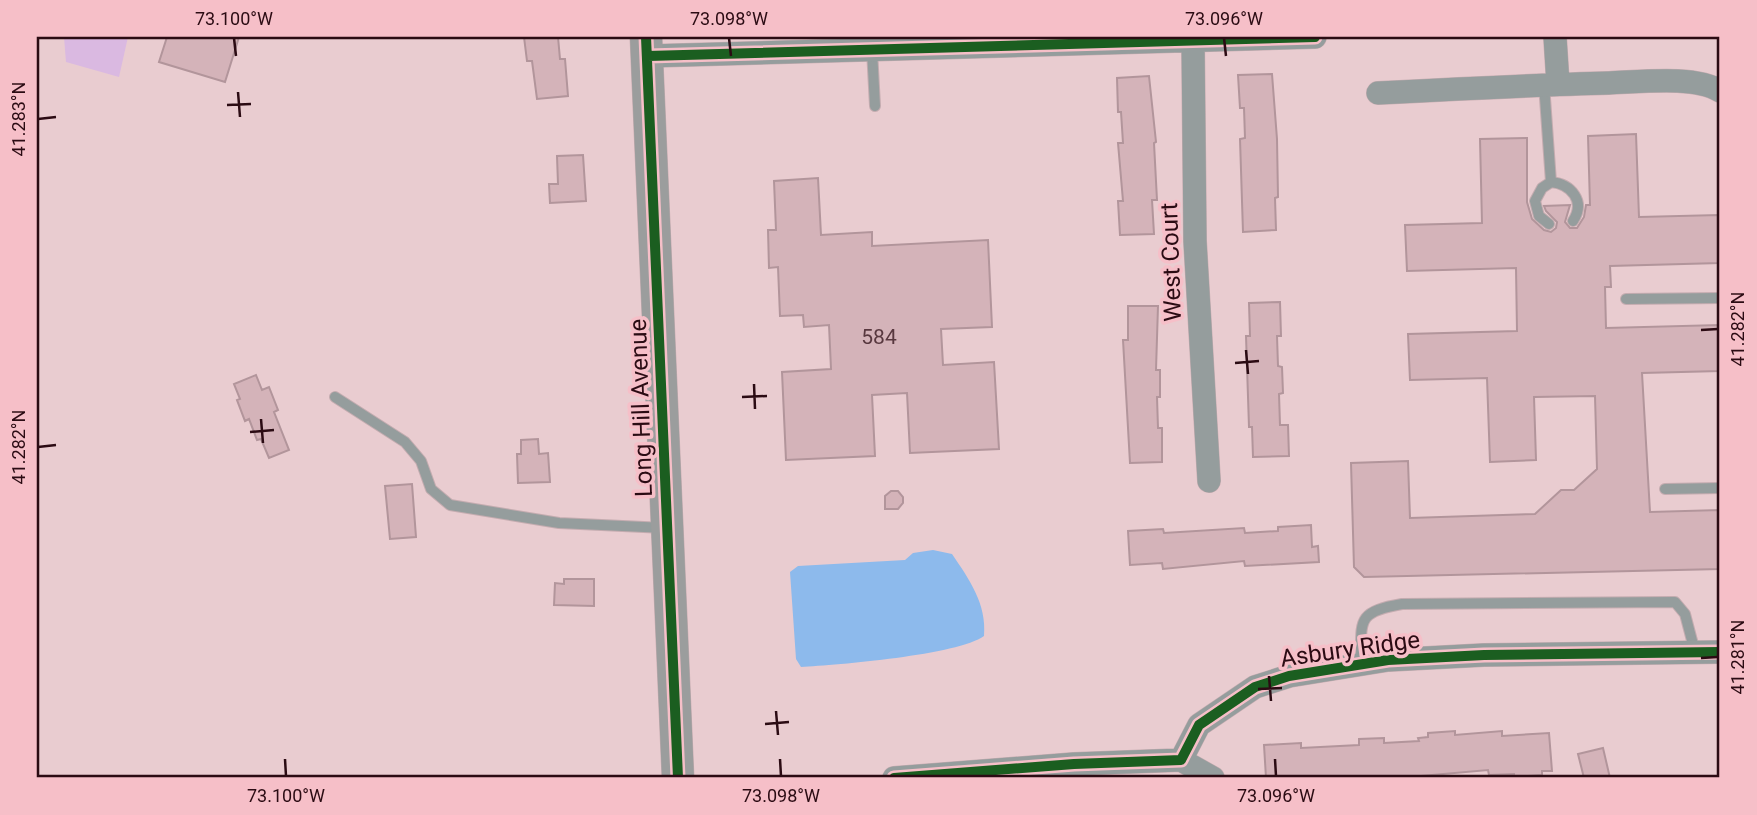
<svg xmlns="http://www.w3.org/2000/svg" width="1757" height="815" font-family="Roboto,sans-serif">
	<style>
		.green { fill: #dab9e1 }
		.water { fill: #8dbaec }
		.building { fill: #d4b3b9; stroke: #b2959b; stroke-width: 2 }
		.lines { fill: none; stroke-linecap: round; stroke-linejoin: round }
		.lane-casing { stroke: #c4acb0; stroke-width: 12 }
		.street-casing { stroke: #c4acb0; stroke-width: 24 }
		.secondary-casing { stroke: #c4acb0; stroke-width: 33 }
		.lane { stroke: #959d9d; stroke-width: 10 }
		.street { stroke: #959d9d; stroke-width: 23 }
		.secondary { stroke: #9b9d9d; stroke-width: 32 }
		.cycleway-casing { stroke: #f6bfc8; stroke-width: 15 }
		.cycleway { stroke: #1b5e20; stroke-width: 10 }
		.ticks { fill: none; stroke: #2b0b13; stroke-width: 2.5 }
		.labels { text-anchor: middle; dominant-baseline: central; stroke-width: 7; stroke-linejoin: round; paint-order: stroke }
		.number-label { font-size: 21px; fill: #58383f }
		.street-label { font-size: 24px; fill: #2b0b13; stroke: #f6bfc8 }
		.neatline { fill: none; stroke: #2b0b13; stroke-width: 2.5 }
		.ticks-label { font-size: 18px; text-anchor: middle; fill: #2b0b13 }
	</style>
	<rect width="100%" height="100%" fill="#e9ccd0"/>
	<!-- green -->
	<path class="green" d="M64,37H128L119,77L66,62Z"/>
	<!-- water -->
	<path class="water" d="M933,550L952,554C969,579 987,604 984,636C958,655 837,665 801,667L796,659L790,572L798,566L905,560L913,553Z"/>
	<!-- building -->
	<path class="building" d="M167,37H239L225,82L159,62Z
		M524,37H558L560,59H565L568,96L537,99L532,61H527Z
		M1272,74L1277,139L1278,197L1275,198L1276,230L1243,232L1240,139L1245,138L1244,108H1240L1238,75Z
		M1149,76L1156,142L1154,143L1157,200H1152L1154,234L1120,235L1118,201H1123L1118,143H1123L1121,112H1118L1117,78Z
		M1636,134L1639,217L1719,215L1720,263L1610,266L1611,287H1605L1606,328L1720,325V371L1642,373L1650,512L1720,510V569L1364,577L1354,567L1351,463L1408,461L1410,518L1535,514L1561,490H1574L1597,469L1595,396L1534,397L1536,460L1490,462L1487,378L1410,380L1408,334L1517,331L1516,268L1407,271L1405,225L1482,223L1480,139L1527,138V202L1532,219L1544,230L1551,232L1556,228L1557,222L1546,211L1544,206L1570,205L1565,222L1570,228H1577L1584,217L1586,205H1590L1588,136Z
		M583,155L586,201L550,203L549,184H558L557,156Z
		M818,178L821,235L872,232V246L988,240L992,327L941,329L943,365L994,362L999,449L910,453L907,393L872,395L875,456L786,460L782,372L831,369L829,325L804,327L803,315L780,316L778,267L769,268L768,230H776L774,181Z
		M1280,302L1281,336H1277L1278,366L1282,367L1283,393L1279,394L1280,425H1288L1289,456L1253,457L1252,427H1249L1246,336H1250L1249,303Z
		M1128,306H1158L1156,370H1160V397H1157L1158,428H1162V462L1130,463L1123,340H1128Z
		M256,375L262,390L269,387L278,410L274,412L289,450L269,458L261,439L257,440L249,419L245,421L237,400L240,399L234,384Z
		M538,439L539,454L548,453L550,482L518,483L517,454H521V440Z
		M412,484L416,537L390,539L385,486Z
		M891,491H898L903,497V503L898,509H885V496Z
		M1311,525L1312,547L1318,546L1319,562L1245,566L1244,561L1163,569L1162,563L1130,565L1128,531L1163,529L1164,533L1244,528L1245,533L1278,531V527Z
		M564,579H594V606L554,605L555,583L564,584Z
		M1455,731V735L1502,731V736L1549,733L1552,771H1542V775L1514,777V774L1489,775L1488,770L1398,778H1266L1264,745L1301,743V748L1359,745V739L1384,738V743L1419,741L1418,738L1428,737V733Z
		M1603,748L1610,778H1584L1578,754Z"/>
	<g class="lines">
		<!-- lane casing -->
		<g class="lane-casing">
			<path id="lane" d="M872,50L875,106
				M1544,84L1551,182
				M1549,224L1539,216L1535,201L1542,188L1551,182C1571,184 1586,201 1573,221
				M1626,299L1720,298
				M335,397L405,442L421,461L431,489L450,505L559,523L665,528
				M1665,489L1720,488
				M1361,665C1362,622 1354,612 1402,604L1675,602L1685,614L1695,652"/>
		</g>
		<!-- street casing -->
		<g class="street-casing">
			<path id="street" d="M1555,37L1558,84
				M1193,41L1195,241L1209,481
				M648,56L1315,37
				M1378,93C1455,89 1532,85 1609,83C1639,82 1696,75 1720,91
				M1181,760L1213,778
				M894,778L1074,764L1181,760L1199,725L1255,687L1289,676L1388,660L1484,655L1720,652"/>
		</g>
		<!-- secondary casing -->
		<g class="secondary-casing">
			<path id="secondary" d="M646,37L678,778"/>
		</g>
		<!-- lane -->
		<use href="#lane" class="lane"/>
		<!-- street -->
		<use href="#street" class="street"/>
		<!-- secondary -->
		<use href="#secondary" class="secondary"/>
		<!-- cycleway casing -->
		<g class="cycleway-casing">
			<path id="cycleway" d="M646,37L678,778
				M648,56L1315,37
				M894,778L1074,764L1181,760L1199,725L1255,687L1289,676L1388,660L1484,655L1720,652"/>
		</g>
		<!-- cycleway -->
		<use href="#cycleway" class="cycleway"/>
	</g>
	<!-- ticks -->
	<path class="ticks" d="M234,38L236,56M729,38L731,56M1224,38L1226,56M238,92L240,117M227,105L251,104M38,119L56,117M1701,330L1718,329M1246,350L1248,374M1235,363L1259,361M754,384L755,409M742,397L767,396M261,419L263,443M250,432L274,430M38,447L56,445M1701,658L1718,657M1269,676L1271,701M1258,689L1282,688M776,711L778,735M765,724L789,722M285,759L286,776M780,759L781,776M1275,759L1276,776"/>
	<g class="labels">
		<!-- number labels -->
		<g class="number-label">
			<text x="879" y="337">584</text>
		</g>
		<!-- street labels -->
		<g class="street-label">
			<text transform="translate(1171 262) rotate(-92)">West Court</text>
			<text transform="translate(641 408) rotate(-92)">Long Hill Avenue</text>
			<text transform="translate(1350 649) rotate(-8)">Asbury Ridge</text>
		</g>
	</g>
	<!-- border -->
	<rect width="1757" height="815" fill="none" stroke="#f6bfc8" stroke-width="77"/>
	<rect x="38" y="38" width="1680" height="738" class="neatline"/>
	<g class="ticks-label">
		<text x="234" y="25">73.100°W</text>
		<text x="729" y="25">73.098°W</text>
		<text x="1224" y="25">73.096°W</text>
		<text transform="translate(19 119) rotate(-90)" y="6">41.283°N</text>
		<text transform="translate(1738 329) rotate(-90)" y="6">41.282°N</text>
		<text transform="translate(19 447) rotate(-90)" y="6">41.282°N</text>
		<text transform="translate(1738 657) rotate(-90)" y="6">41.281°N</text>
		<text x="286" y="802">73.100°W</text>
		<text x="781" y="802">73.098°W</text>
		<text x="1276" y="802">73.096°W</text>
	</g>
</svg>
